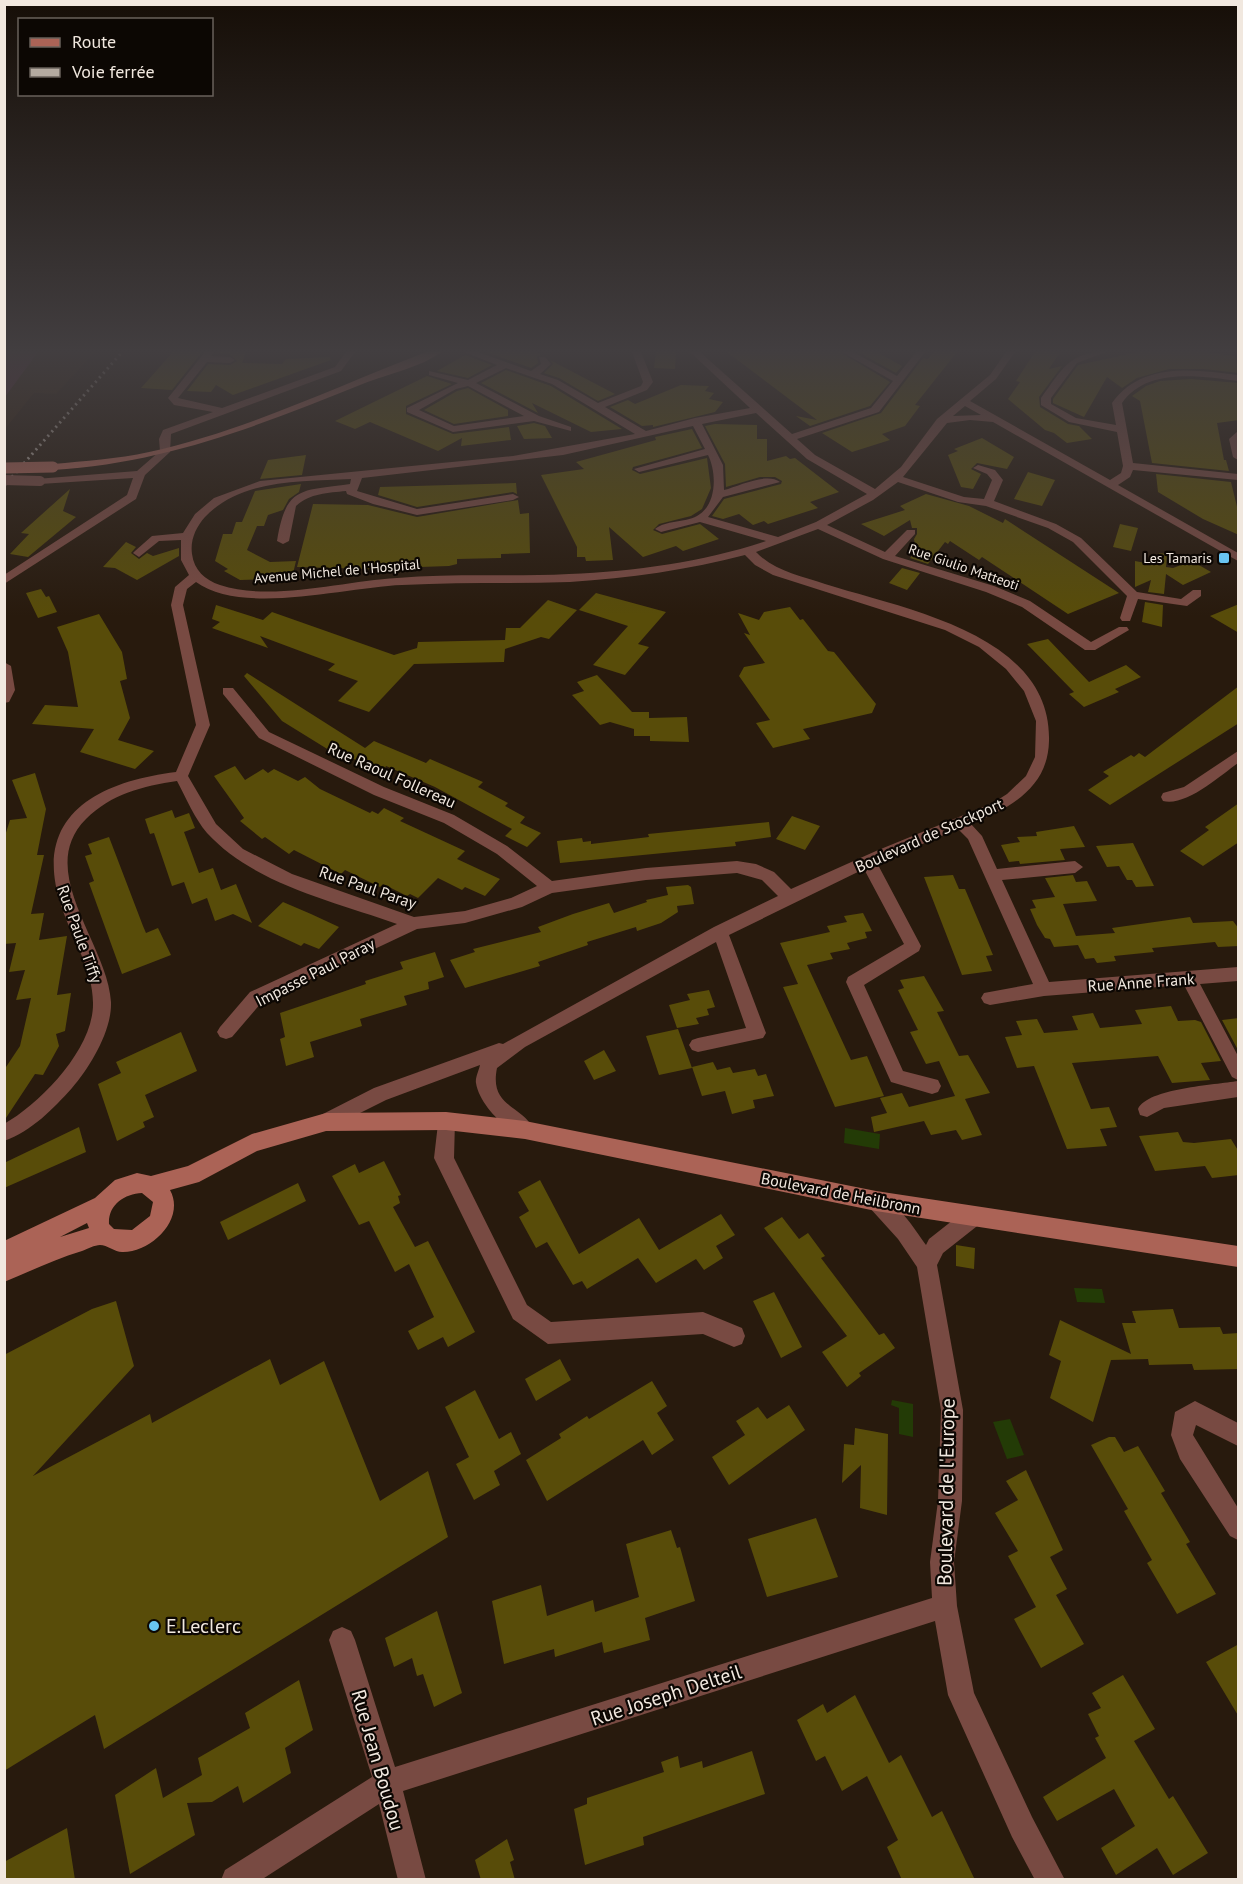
<svg xmlns="http://www.w3.org/2000/svg" width="1243" height="1884" font-family="'PT Sans',sans-serif">
	<style>
		.built { fill: #33210e }
		.green { fill: #57283a }
		.water { fill: #233b06 }
		.building { fill: #584c09 }
		.lines { fill: none; stroke-linecap: round; stroke-linejoin: round }
		.street { fill: #784a42; fill-rule: evenodd }
		.secondary { fill: #ab6356; fill-rule: evenodd }
		.rail { stroke: #b4aaa0; stroke-width: 3; stroke-dasharray: 2 4; stroke-linecap: butt }
		.street-bridge { stroke: #784a42; stroke-width: 10 }
		.secondary-bridge { stroke: #ab6356; stroke-width: 11 }
		.poi-dot { fill: #69c4f1; stroke: #0c0703; stroke-width: 2 }
		.labels { text-anchor: middle; dominant-baseline: central; stroke-width: 4.5; stroke-linejoin: round; paint-order: stroke }
		.far-poi-label { font-size: 14px; fill: #f1e8df; stroke: #0c0703; text-anchor: end }
		.far-street-label { font-size: 14px; fill: #f1e8df; stroke: #0c0703 }
		.street-label { font-size: 16px; fill: #f1e8df; stroke: #0c0703 }
		.near-street-label { font-size: 20px; fill: #f1e8df; stroke: #0c0703 }
		.near-poi-label { font-size: 20px; fill: #f1e8df; stroke: #0c0703; text-anchor: start }
	</style>
	<rect width="100%" height="100%" fill="#281a0d"/>
	<!-- built -->
	<path class="built" d="M5,352H95L56,394L34,393L5,429Z"/>
	<!-- green -->
	<path class="green" d="M5,352H38L5,397L4,352Z"/>
	<!-- water -->
	<path class="water" d="M845,1128L880,1134L879,1149L844,1143Z
		M1074,1288L1102,1289L1105,1303L1077,1302Z
		M892,1400L913,1404V1437L899,1434V1408L891,1405Z
		M1010,1419L1024,1455L1007,1459L993,1422Z"/>
	<!-- building -->
	<path class="building" d="M173,352H202L172,390L141,388Z
		M216,352H246L242,363L282,364L286,359L330,357L331,360L233,395L216,385L211,392L187,391L208,364L230,365L237,361L231,355Z
		M486,352H536L541,355L537,356L538,363L531,368Z
		M656,352H676L675,369L654,368Z
		M727,352H840L890,382L870,406L810,426L796,416L817,420Z
		M858,352H877L902,366L896,373Z
		M934,352H957L915,405L920,406L905,426L882,434L890,440L852,452L822,433L881,413L923,358L928,359Z
		M1035,352H1060L1049,369L1062,366L1039,397L1040,407L1068,424L1079,426L1092,439L1067,443L1054,433L1045,430L1008,399L1020,382L1016,381Z
		M1138,352H1203L1235,356L1239,373L1204,369H1169L1137,378L1122,388L1107,377L1084,417L1053,403V399L1078,365Z
		M465,355L492,365L468,378L437,371Z
		M550,360L615,394L598,401L559,378L544,373L553,364Z
		M506,370L551,386L622,429L591,432L532,403L538,413L481,383Z
		M427,376L452,384L406,406V414L453,434L509,427L511,440L461,446L462,438L438,451L370,422L355,429L335,421Z
		M1191,379L1239,383V420L1217,423L1224,460H1226L1229,471L1152,463L1140,401L1132,396L1146,386L1160,381Z
		M681,385L709,386L705,391L714,393L709,399L723,402L715,412L653,427V425L642,426L610,407L628,400L635,404Z
		M468,388L508,410V416L454,424L424,410L457,391Z
		M534,423L545,426L552,438L524,439L517,426Z
		M715,424L757,425V439H767V461L786,456L790,459L795,458L839,492L810,502L818,508L768,524L764,521L753,525L739,514L723,519L712,516L724,499L781,484L782,481L775,477H760L726,487L725,464L705,426Z
		M692,429L702,448L633,467L632,470L640,474L707,458L711,488L702,509L691,516L659,524L653,530L662,534L700,524L719,539L683,551L676,546L643,557L609,527L613,560L586,561L585,557H577V547L541,475L584,469L576,462L656,440L655,437Z
		M982,438L1014,457L1007,469L977,463L971,469L981,474L973,489L961,487L948,455L958,451L954,449Z
		M306,455L302,475L260,479L268,460Z
		M1028,472L1055,480L1042,506L1014,499Z
		M1156,474L1231,482L1239,515V535L1203,519L1158,492Z
		M516,483L517,494L513,492L417,507L378,495L380,487Z
		M301,484L299,492L289,499L283,510L268,515L264,526H257L247,550L270,562L296,561L292,578L240,580L224,571L228,569L215,561L223,534H232L236,522H242L255,491Z
		M70,489L63,511L76,517L28,557L10,554L29,534L21,533Z
		M926,494L969,506L1003,523L1005,519L1119,593L1068,614L982,557L979,560L950,541L948,544L945,542L928,564L910,558L916,551L914,539L917,534V528H912L910,520L884,536L861,524L905,510L900,506Z
		M518,500L520,514L529,513L530,553L501,554V558L457,559V564L449,566L420,567L421,564L371,569L297,567L313,504L368,505L417,517Z
		M1120,524L1138,528L1131,551L1113,547Z
		M126,542L136,547L131,553L139,559L147,553L153,556L179,548V556L137,580L115,568L103,567Z
		M1159,553L1167,554L1166,567L1173,568L1192,561L1211,572L1183,585L1166,574L1164,594L1148,592L1151,580L1135,587V561L1156,565Z
		M902,568L920,573L907,590L889,583Z
		M41,589L46,597L49,596L57,612L38,618L26,593Z
		M596,593L666,612L638,644L649,647L625,675L593,665L628,626L579,610Z
		M548,600L577,610L549,639L541,637L505,649L504,662L414,664L369,712L338,701L358,681L328,670L335,664L260,636L268,648L212,628L220,622L212,619L216,605L263,620L272,612L394,655L417,648L418,642L505,640L506,628H520Z
		M1145,602L1163,605L1162,627L1142,622Z
		M1239,604V633L1210,616Z
		M790,607L800,620L803,619L828,651L834,652L876,704L872,713L803,729L810,739L773,748L756,723L770,720L739,676L744,667L765,663L744,633L750,635L738,613L759,620L764,612Z
		M99,614L122,652L127,679L120,681L130,718L118,740L154,751L135,769L80,752L94,729L32,724L45,705L78,707L68,652L57,627Z
		M1048,639L1089,682L1126,665L1141,677L1115,689L1119,692L1084,707L1069,694L1074,692L1027,644Z
		M247,673L365,748L374,741L426,763L430,759L483,782L478,787L508,803L505,806L525,817L520,823L541,833L527,847L505,836L512,829L435,787L386,766L383,772L340,753L337,755L282,721L244,676Z
		M597,675L632,712H649V718L687,717L689,742L650,741V736H634V729L610,722L600,725L572,695L584,691L577,682Z
		M1239,686V723L1110,805L1088,790L1109,776L1103,772L1131,755L1134,757L1139,753L1145,757Z
		M235,766L245,780L263,769L268,773L274,769L298,781L305,777L320,789L370,813L372,811L378,814L384,808L404,818L400,821L465,851L457,859L500,879L485,896L465,887L462,890L438,878L418,898L410,894L407,896L383,884L380,887L345,870L341,874L294,850L289,854L265,837L262,839L240,821L244,818L214,776Z
		M35,773L46,809L37,855H44L31,914L44,913L39,940L67,936L57,995L71,993L65,1031L56,1034L59,1046L43,1075L35,1074L4,1121V1070L20,1046L31,998L16,1000L25,970L9,972L16,943L4,944V839L10,820L27,818L12,780Z
		M1239,803V842L1203,866L1180,851L1209,830L1205,827Z
		M172,810L175,818L189,813L195,828L184,832L199,873L213,868L221,890L236,884L252,923L233,914L215,921L207,898L192,904L184,882L172,886L154,833L150,834L145,819Z
		M792,816L820,826L805,850L776,839Z
		M769,822L771,837L735,842L736,846L560,863L557,841L582,838L583,842L591,841V844L649,837L648,834Z
		M1074,826L1085,847L1060,849L1065,860L1020,864L1019,861L1009,862L1001,845L1020,842L1017,837L1037,836L1036,832Z
		M109,837L143,926L146,933L158,928L171,955L122,974L89,883L94,881L85,856L92,854L88,844Z
		M1133,843L1154,886L1136,887L1132,880H1127L1119,866L1107,867L1096,846Z
		M953,875L959,889H965L993,955L986,956L992,971L962,975L924,877Z
		M1073,875L1076,882L1087,881L1097,901L1063,904L1076,936L1115,933L1112,928L1190,917L1193,923L1233,921L1239,929V946L1218,947L1215,942L1152,948L1154,952L1114,956L1116,961L1097,963L1094,958L1085,959L1078,945L1054,947L1050,939L1045,938L1037,925L1030,909L1036,908L1032,900L1055,897L1045,878Z
		M688,885L691,887L694,904L677,906L678,912L661,923L637,931L636,927L587,942L588,945L538,962L540,966L465,988L450,960L475,952L473,949L541,932L538,927L573,914L609,903L614,913L647,902L646,900L668,895L666,887Z
		M283,902L311,914L339,927L319,949L304,943L301,946L258,926Z
		M863,913L872,931L865,932L867,938L847,943L850,949L830,953L833,959L807,965L851,1060L867,1056L884,1096L835,1107L783,987L798,984L780,943L830,932L827,926L847,922L844,916Z
		M435,952L444,977L428,982L429,989L404,996L407,1005L360,1019L362,1026L310,1042L314,1057L286,1066L280,1039L285,1037L280,1013L366,984L365,981L403,969L400,962Z
		M924,976L944,1011L937,1012L959,1056L968,1055L990,1093L965,1099L982,1135L962,1140L956,1130L931,1135L924,1121L874,1132L871,1117L887,1113L880,1098L902,1093L909,1107L955,1096L939,1061L926,1064L910,1032L918,1030L898,990L904,988L900,980Z
		M709,990L715,1007L707,1009L709,1015L696,1018L699,1024L677,1028L669,1005L690,1000L687,994Z
		M1171,1006L1178,1021L1195,1020L1201,1022L1221,1061L1201,1063L1210,1080L1172,1083L1158,1056L1072,1063L1091,1109L1109,1107L1117,1127L1100,1129L1107,1146L1067,1149L1034,1066L1017,1068L1005,1037L1022,1035L1016,1021L1037,1019L1044,1033L1078,1030L1072,1016L1093,1013L1100,1028L1142,1024L1135,1010Z
		M1239,1018V1052L1222,1020Z
		M678,1029L692,1068L659,1075L646,1036Z
		M181,1032L197,1071L145,1095L154,1117L143,1122L145,1127L117,1141L98,1084L121,1073L116,1062Z
		M604,1050L616,1071L594,1080L584,1061Z
		M713,1062L717,1070L730,1067L733,1073L755,1069L758,1076L766,1074L774,1096L753,1100L755,1108L732,1114L725,1091L702,1096L692,1067Z
		M79,1127L86,1152L4,1188V1163Z
		M1178,1132L1183,1142L1194,1143L1231,1139L1239,1152V1175L1212,1178L1205,1166L1155,1171L1139,1136Z
		M384,1161L401,1195L398,1196L400,1203L393,1207L415,1247L428,1241L475,1332L448,1347L443,1337L418,1350L408,1331L434,1317L409,1264L395,1272L369,1221L359,1225L332,1176L355,1164L359,1173Z
		M540,1180L579,1254L639,1218L659,1250L721,1214L735,1235L716,1246L723,1258L704,1270L696,1259L656,1283L638,1258L587,1289L582,1281L573,1285L547,1242L536,1248L519,1217L529,1211L518,1192Z
		M298,1183L306,1201L228,1240L220,1222Z
		M782,1217L799,1239L808,1233L825,1256L821,1258L879,1335L884,1333L895,1348L859,1373L861,1376L847,1387L822,1352L847,1336L764,1228Z
		M956,1245L975,1248L974,1269L956,1266Z
		M774,1292L802,1347L781,1358L753,1301Z
		M116,1301L134,1366L33,1476L150,1414L152,1423L270,1359L280,1385L324,1361L380,1501L428,1471L448,1537L104,1749L95,1715L4,1771V1355L92,1309Z
		M1173,1309L1179,1328L1220,1327L1223,1334L1239,1333V1369L1194,1370L1192,1364L1149,1365L1148,1359L1111,1360L1093,1422L1050,1398L1061,1361L1049,1355L1060,1320L1131,1354L1122,1323H1136L1132,1311Z
		M560,1359L571,1380L536,1401L525,1379Z
		M652,1381L667,1406L657,1413L674,1440L652,1455L643,1440L547,1501L526,1460L561,1438L559,1434L587,1416L589,1419Z
		M475,1390L499,1439L511,1432L521,1454L494,1471L500,1485L474,1500L456,1464L469,1457L445,1407Z
		M789,1405L805,1430L729,1485L712,1457L745,1435L736,1421L758,1407L767,1419Z
		M855,1428L888,1434L887,1515L860,1508L861,1465L842,1483L844,1444L854,1445Z
		M1109,1437H1115L1124,1452L1138,1446L1165,1491L1161,1493L1190,1542L1186,1544L1216,1594L1177,1614L1147,1563L1152,1560L1124,1511L1128,1509L1091,1445Z
		M1026,1470L1063,1550L1050,1557L1067,1589L1056,1595L1084,1644L1041,1668L1014,1619L1036,1607L1008,1556L1018,1551L995,1513L1018,1500L1006,1481Z
		M816,1518L838,1577L767,1597L748,1539Z
		M671,1530L677,1548L680,1547L695,1601L645,1618L650,1640L604,1653L602,1642L555,1657L554,1649L504,1664L492,1601L541,1585L547,1616L593,1600L595,1612L639,1597L626,1544Z
		M437,1611L462,1693L434,1707L423,1674L417,1676L412,1658L394,1667L385,1638Z
		M1239,1644V1717L1206,1662Z
		M1123,1675L1155,1729L1134,1741L1169,1799L1173,1796L1208,1853L1173,1875L1157,1848L1116,1875L1101,1848L1135,1826L1114,1789L1057,1821L1043,1797L1106,1758L1095,1738L1099,1736L1088,1714L1101,1708L1092,1693Z
		M299,1680L313,1730L285,1748L291,1773L243,1803L238,1786L212,1802L187,1803L195,1835L130,1874L115,1795L156,1768L163,1798L202,1775L198,1758L250,1728L245,1713Z
		M855,1695L889,1763L901,1755L932,1817L942,1811L975,1880H902L887,1847L898,1840L867,1776L842,1791L825,1756L816,1761L797,1720L823,1704L827,1713Z
		M752,1751L765,1794L643,1837L644,1845L585,1865L574,1809L587,1804V1798L664,1772L661,1762L678,1756L680,1768L702,1761L703,1768Z
		M67,1828L75,1880H4V1862Z
		M507,1839L514,1860L510,1862L515,1880H481L475,1860Z"/>
	<g class="lines">
		<!-- street -->
		<path class="street" d="M205,352H214L211,356L230,357L235,360L230,363L207,362L178,398L222,408L335,367L346,352H355L341,371L171,434L170,452L145,475L136,499L4,584V575L127,495L133,478L40,484L36,483V479L137,471L160,451L159,439L163,430L213,412L174,405L168,398Z
			M464,352H478L531,371L541,364L539,357H545L551,364L540,374L558,380L598,403L641,386L643,382L632,352H641L653,382L647,390L605,407L646,431L695,418L750,408L690,352H700L792,434L871,408L893,381L842,352H853L897,376L916,352H925L879,412L797,439L815,455L875,489L901,467L937,419L990,375L1006,352H1015L996,379L970,401L1110,480L1121,473L1123,466L1117,432L1069,422L1041,405V398C1062,370 1068,352 1106,352L1077,363L1051,398V404L1076,418L1116,425L1112,403C1141,362 1194,369 1238,375V381C1200,376 1147,367 1122,403L1133,463L1238,474V480L1133,470L1130,477L1118,485L1238,553V561L993,422L970,420L947,423L903,477L964,497L984,499L992,480L987,474L973,468L978,465L995,470L1003,480L994,501L1056,524L1081,538L1137,592L1181,599L1193,590H1201V596L1187,606L1138,599L1130,621H1122L1120,618L1127,596L1073,542L1048,528L986,506L958,502L898,482L873,500L827,525L885,552L907,530H915V534L895,556L994,586L1030,601L1091,642L1119,627H1127L1129,630L1095,650H1085L1022,607L986,592L883,559L818,529L756,552C774,571 801,576 825,584C904,609 1052,634 1049,741C1048,788 1010,808 971,824L982,836L997,869L1075,861L1083,867L1075,873L1002,880L1049,982L1238,967V981L1200,984L1238,1056V1080L1232,1077L1184,985L1044,996L990,1005L984,1003L981,998L984,993L1033,984L968,839L958,829L877,863L921,946L919,951L864,985L903,1071L938,1080L941,1086L938,1092L932,1094L891,1082L846,982L848,977L904,944L864,869L729,935L766,1033L763,1038L698,1052L692,1050L689,1045L692,1040L698,1038L746,1028L716,942L525,1047L497,1068C489,1108 522,1104 534,1130L532,1136L525,1138C506,1131 479,1104 476,1083C475,1078 479,1070 480,1065L386,1100L326,1130L319,1128L317,1122L319,1116L374,1088L499,1043L503,1044L714,927L778,896L762,880L737,873L646,880L552,893L522,907L465,923L417,929L262,1002L232,1037L226,1039L220,1037L217,1032L220,1027L250,992L397,924C334,901 255,885 207,833C195,819 186,798 177,781C143,786 111,794 86,819C34,871 108,944 111,1002C112,1031 90,1067 72,1088C53,1109 32,1131 4,1141V1124C41,1103 94,1048 93,1003C93,969 72,939 62,908C30,817 96,782 176,772L196,725L171,605L175,587L189,575L181,560V540L159,541L139,557L133,553L135,551L152,536L183,533L195,514L214,498L260,481L513,456L635,434L552,384L506,368L476,383L539,416L571,427V431L534,421L453,432L407,412V408L458,383L429,375V371L468,380L497,365ZM468,386L524,416L454,426L419,410L456,389ZM965,406L981,415L953,416ZM756,413L807,459L867,494L816,522L778,537L708,517L723,497L780,482C767,472 739,486 724,490L723,465L702,424ZM693,426L705,449L634,469L639,472L708,455C717,473 717,505 697,516C684,523 666,520 655,529L661,532L700,522L766,541C703,562 636,571 569,574C512,577 454,573 397,578C343,581 272,602 220,585C205,580 194,570 192,554C190,540 196,527 205,517C242,478 302,482 351,479L350,484C300,491 286,486 277,541L283,544L289,541L296,506C310,493 328,493 346,491L347,494L373,504L417,515L513,500L519,497L513,494L417,509L357,491L362,478L563,455ZM745,555L755,565L773,575L945,630L979,647L1006,669L1024,691L1036,721L1035,757L1026,776L1007,794L993,803L876,851L791,889L774,872L756,864L737,861L646,868L552,881L507,846L454,815L384,787L269,732L233,688H223V694L259,738L374,795L444,823L497,854L537,886L511,898L465,911L414,917L292,874L243,849L216,824L188,776L210,725L183,605L187,589L196,582C242,616 347,587 402,585C458,582 514,584 570,582C629,578 688,570 745,555Z
			M1238,431V460L1233,457L1229,439Z
			M4,662L11,666L15,690L9,702L4,703Z
			M1238,751V763C1221,775 1186,807 1163,801L1161,797L1163,793L1184,787Z
			M1238,1081V1097L1164,1108L1147,1117L1140,1115L1138,1109C1148,1088 1215,1085 1238,1081Z
			M446,1113L453,1115L455,1121L454,1158L527,1305L551,1322L703,1312L742,1328L745,1336L742,1344L734,1347L703,1334L548,1344L513,1319L434,1158L439,1115Z
			M876,1192C896,1200 914,1228 926,1245L929,1239L967,1209L974,1207L981,1209L984,1216L981,1223L943,1253L937,1265L963,1410L962,1501L954,1562L957,1606L974,1693L1032,1817L1065,1880H1035L1012,1837L948,1695L935,1621L403,1791L426,1880H398L379,1804L261,1880H221L225,1870L372,1777L329,1640L333,1631L342,1627L351,1631L355,1640L395,1767L932,1598L930,1562L938,1501L941,1410L917,1267L898,1239L869,1207L866,1201L869,1195Z
			M1195,1401L1238,1423V1446L1196,1425L1193,1435L1238,1508V1540L1230,1536L1180,1459L1171,1435L1175,1412Z"/>
		<!-- secondary -->
		<path class="secondary" d="M426,352H441C424,366 386,375 365,383C261,425 166,463 53,470L47,467L53,464C85,461 117,459 149,452C245,431 335,387 426,352Z
			M446,1112L525,1121L876,1191L1238,1246V1267L876,1211L525,1139L446,1130L326,1131L257,1151L199,1182L170,1190C186,1219 151,1253 122,1252C115,1252 107,1245 100,1245C95,1245 87,1249 82,1251C55,1259 31,1271 4,1282V1241L95,1198L115,1180L137,1173L151,1176L188,1166L252,1134L326,1113ZM142,1193L153,1202L150,1216L132,1230L114,1229L109,1224C108,1205 124,1194 142,1193ZM87,1223L89,1228L60,1237Z"/>
		<!-- rail -->
		<path class="rail" d="M4,486L122,352"/>
		<!-- street-bridge -->
		<path class="street-bridge" d="M4,480L40,481"/>
		<!-- secondary-bridge -->
		<path class="secondary-bridge" d="M4,468L53,467"/>
	</g>
	<!-- sky -->
	<linearGradient id="sky" x2="0" y2="1"><stop stop-color="#160e07"/><stop offset="0.57" stop-color="#423e40"/><stop offset="1" stop-color="#423e40" stop-opacity="0"/></linearGradient>
	<rect width="1243" height="616" fill="url(#sky)"/>
	<!-- markers -->
	<g class="poi-dot">
		<rect x="1218" y="552" width="12" height="12" rx="3"/>
		<circle cx="154" cy="1626" r="6"/>
	</g>
	<g class="labels">
		<!-- far-poi labels -->
		<g class="far-poi-label">
			<text x="1212" y="558">Les Tamaris</text>
		</g>
		<!-- far-street labels -->
		<g class="far-street-label">
			<text transform="translate(964 567) rotate(19)">Rue Giulio Matteoti</text>
			<text transform="translate(337 571) rotate(-5)">Avenue Michel de l'Hospital</text>
		</g>
		<!-- street labels -->
		<g class="street-label">
			<text transform="translate(392 775) rotate(24)">Rue Raoul Follereau</text>
			<text transform="translate(929 835) rotate(-24)">Boulevard de Stockport</text>
			<text transform="translate(368 887) rotate(19)">Rue Paul Paray</text>
			<text transform="translate(80 934) rotate(70)">Rue Paule Tiffy</text>
			<text transform="translate(315 972) rotate(-27)">Impasse Paul Paray</text>
			<text transform="translate(1141 982) rotate(-4)">Rue Anne Frank</text>
			<text transform="translate(841 1193) rotate(11)">Boulevard de Heilbronn</text>
		</g>
		<!-- near-street labels -->
		<g class="near-street-label">
			<text transform="translate(946 1492) rotate(-89)">Boulevard de l'Europe</text>
			<text transform="translate(666 1695) rotate(-18)">Rue Joseph Delteil</text>
			<text transform="translate(378 1760) rotate(74)">Rue Jean Boudou</text>
		</g>
		<!-- near-poi labels -->
		<g class="near-poi-label">
			<text x="166" y="1626">E.Leclerc</text>
		</g>
	</g>
	<!-- border -->
	<rect width="1243" height="1884" fill="none" stroke="#f1e8df" stroke-width="12"/>
	<!-- legend -->
	<rect x="18" y="18" width="195" height="78" fill="#0c0703" stroke="#68615b" stroke-width="1.5"/>
	<rect x="30" y="38" width="30" height="9" fill="#ab6356" stroke="#68615b" stroke-width="1.5"/>
	<text x="72" y="48" font-size="18" fill="#f1e8df">Route</text>
	<rect x="30" y="68" width="30" height="9" fill="#b4aaa0" stroke="#68615b" stroke-width="1.5"/>
	<text x="72" y="78" font-size="18" fill="#f1e8df">Voie ferrée</text>
</svg>
